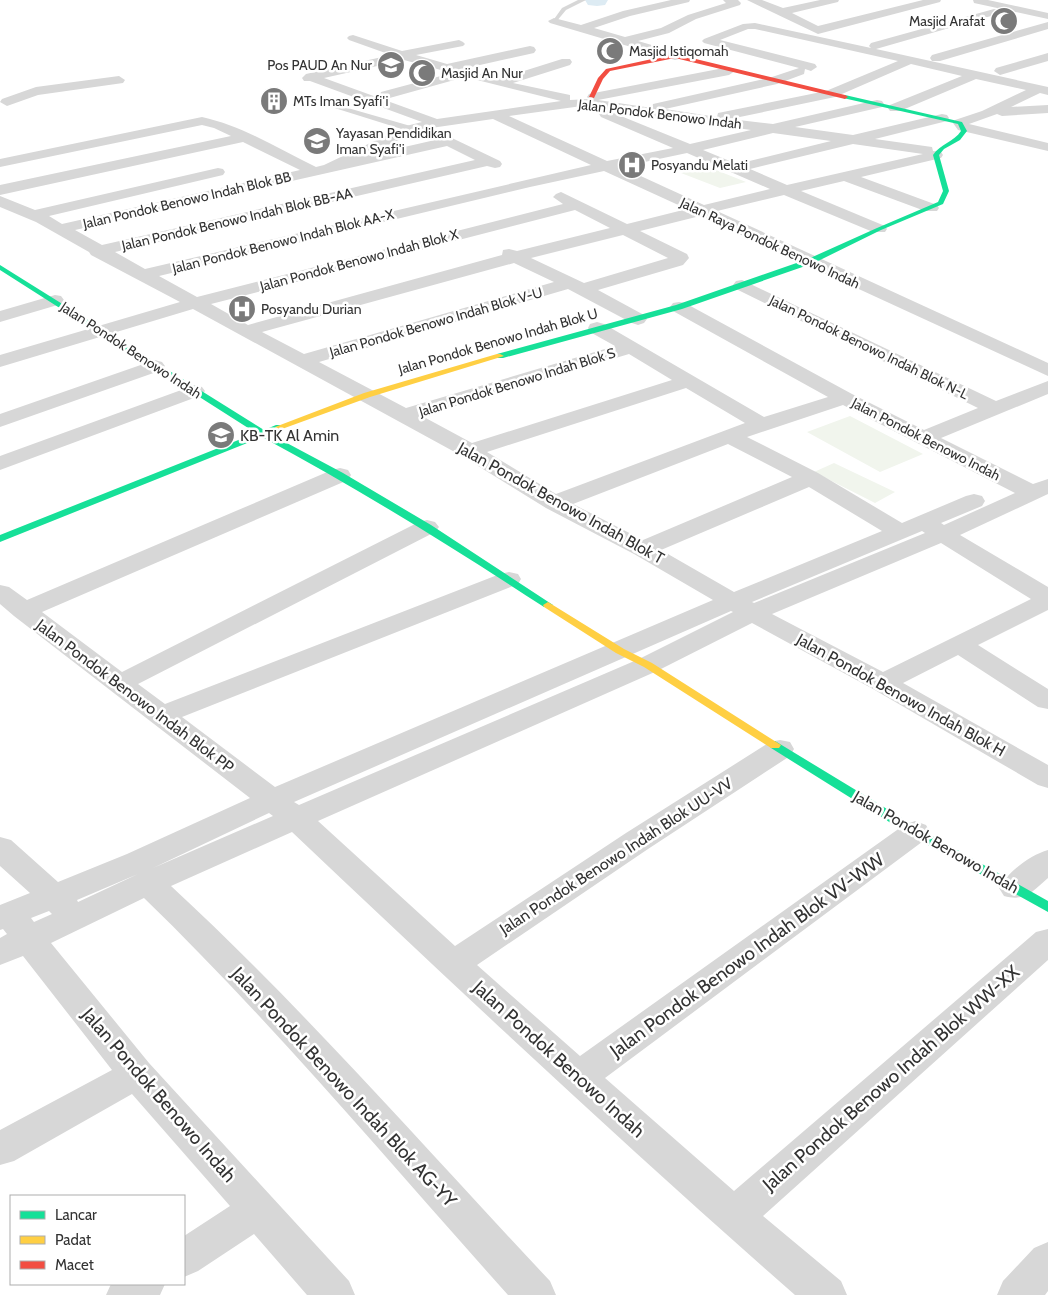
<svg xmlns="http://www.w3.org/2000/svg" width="1048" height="1295" font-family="Cabin,sans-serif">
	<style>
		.green { fill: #f1f5ed }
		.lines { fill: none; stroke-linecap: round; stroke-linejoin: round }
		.river { fill: #ddebf3; fill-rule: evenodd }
		.lane { fill: #d7d7d7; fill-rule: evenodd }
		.street { fill: #d7d7d7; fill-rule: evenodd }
		.fast { fill: #16e098; fill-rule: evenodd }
		.slow { fill: #ffcf43; fill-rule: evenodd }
		.jam { fill: #f24e42; fill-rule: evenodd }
		.labels { text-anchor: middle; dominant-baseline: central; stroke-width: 5; stroke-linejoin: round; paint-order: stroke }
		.far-poi-label { font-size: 14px; fill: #333; stroke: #fff; text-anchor: start }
		.far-street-label { font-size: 14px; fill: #333; stroke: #fff }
		.poi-label { font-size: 16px; fill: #333; stroke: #fff; text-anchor: start }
		.street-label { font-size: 16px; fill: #333; stroke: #fff }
		.near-street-label { font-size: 19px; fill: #333; stroke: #fff }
	</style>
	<rect width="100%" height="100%" fill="#fff"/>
	<!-- green -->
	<path class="green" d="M706,166L746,182L720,188L681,173Z
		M850,416L923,454L880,472L807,432Z
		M834,463L895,492L875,503L814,472Z"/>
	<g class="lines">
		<!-- river -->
		<path class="river" d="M585,0H608L605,5L597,6L588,5Z"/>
		<!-- lane -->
		<path class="lane" d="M578,0H586L566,10L556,22H552L562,8Z
			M327,102L414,127L415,129L408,131L325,105V103Z"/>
		<!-- street -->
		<path class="street" d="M671,0H690L689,2L630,16L594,28L625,37L661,28L688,15L726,3L723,0H738L741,3L740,5L696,19L669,33L638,41L679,53L681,56L679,59L675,60L550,23L548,21L554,18L581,25L623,11Z
			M747,0H762L783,8L820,0H839L838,2L792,13L818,26L923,0H941L940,2L818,34Z
			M973,0H988L1048,13V19L974,3Z
			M994,9L998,10L999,12L998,14L876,49L1048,87V95L1040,93L1011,107L1048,105V113L1002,116L997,114L969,124L1048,143V151L958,130L953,123L955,120L982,111L1026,90L976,79L900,111H890L888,108L890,105L962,76L911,64L835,97L730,119L773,124L877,100L882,101L884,104L882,107L795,127L853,135L942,114L947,115L949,118L947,121L875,139L932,147L933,151L941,152L943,155L941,158L861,177L937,205L939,208L937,211H925L844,181L801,191L885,226L887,229L885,232H873L784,195L717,211L1048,363V376L700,216L640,231L687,254L689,258L683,265L598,290L644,315L647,319L644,323L638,325L632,323L568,289L319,362L406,408L615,346L590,332L588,328L590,324L597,322L604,324L764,417L828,397L673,311L670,307L673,303L679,302L685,303L852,394L924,430L978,408L736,289L733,285L736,281L742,280L996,401L1048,381V394L941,438L1033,484L1048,479V494L960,535L1048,587V610L978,645L1048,689V709L1038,707L958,655L903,683L1048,765V788L1038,785L873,689L752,623L657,671L318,821L455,946L626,833L770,742L780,740L790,742L794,749L790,756L648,849L477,965L580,1056L904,825L915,821L926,825L930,832L926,839L605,1078L734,1191L1036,932L1048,929V960L763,1216L841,1281L847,1295H795C624,1145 458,989 292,832L171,886C305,1010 425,1148 550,1281L556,1295H508C388,1161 273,1023 144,898L51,943L149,1063L349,1281L355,1295H307L254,1234L198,1271L184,1277V1236L230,1206L132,1094L14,1161L0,1165V1130L112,1070L23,956L0,965V938L7,934L3,929L0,930V905L30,893L0,866V837L11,840L58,882L127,854L250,798L14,616L0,604V585L9,587L27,600L332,470L340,468L348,470L351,475L348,480L42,612L122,672L419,522L427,520L435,522L439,527L435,532L138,684L165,704L500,574L509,572L518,574L521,579L518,584L182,717L275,787L713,600L634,554L546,508L462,456L193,309L0,367V355L180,302L91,255L89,252L36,222L0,207V196L35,210L218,168L223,169L225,172L223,175L49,216L62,224L300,170L243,142L0,195V185L231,136L214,128L202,125L0,167V159L202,117C243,126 279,149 316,167L324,165L406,126L422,122L310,81H304L302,78L306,74L391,55L349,40L347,38L349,36L353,35L402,51L459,40L463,42L465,44L463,46L416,55L447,64L530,46L534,47L536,50L534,53L462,69L498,79L562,59H570L572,62L570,65L513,83L570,95V100L589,99L587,97L589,94L594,93L729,67L735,71L729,75L598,100L652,108L653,104L769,78L799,68L704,43L702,41L704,39L743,24L755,23L871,48L869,46L871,43ZM748,29H755L898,61L826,91L723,112L718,113L717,117L665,109L777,84L804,74L805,69L811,71L817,67L815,64L720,40ZM404,60L452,73L381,92L380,95L381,98L386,99L465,77L561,101L437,119L324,78ZM582,106L751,130L690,144L606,110L601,111L599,114L601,117L673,148L607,161L509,116ZM493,119L591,165L145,269L115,252L487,166L495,168L500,167L502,164L500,161L431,128ZM416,132L435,140L365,156ZM773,133L831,141L737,164L703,150ZM853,144L923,154L787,185L750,169ZM447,146L475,160L102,245L75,230ZM687,153L770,189L704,205L621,167ZM604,171L687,209L627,224L561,192L556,194L553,197L563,204L197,297L159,276L530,187ZM575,210L610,228L517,251L509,249L503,250L502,255L248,325L211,304ZM623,235L668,258L584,283L531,258ZM514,263L554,282L304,354L262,332ZM629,354L672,380L472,443L422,416ZM686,388L745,423L556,494L487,452ZM843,405L1015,493L944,525L941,523L982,506L985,501L982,496L974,494L966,496L902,523L818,473L747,437ZM728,444L792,477L643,540L573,504ZM809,487L882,531L734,592L661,550ZM922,531L925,533L754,603L752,602ZM941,543L1031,599L883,672L772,614ZM731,611L733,612L639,659L299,805L294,802ZM269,813L273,816L153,868ZM138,874L78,902L77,900ZM49,911L52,914L34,922L31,918Z
			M1048,22V29L940,61H932L930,58L932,55Z
			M1048,53V61L1000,75L994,71L996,68Z
			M119,76L125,80L123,83L38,95L7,106L0,102L2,99L36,87Z
			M55,295L61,296L64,300L61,304L0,322V311Z
			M155,360L162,362L165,366L162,370L0,427V414Z
			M195,385L202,387L205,391L202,395L0,470V456Z
			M1048,850V878C1033,891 1025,902 1004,896L999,888C1008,872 1030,855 1048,850Z
			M1048,1242V1291L1045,1295H997L1003,1281L1034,1248Z
			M111,1284H165L160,1295H106Z"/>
		<!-- fast -->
		<path class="fast" d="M845,95L962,122L967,131L960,140L944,149L939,155L949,191L943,204L881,230L814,263L682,309L503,358H497V354L676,305L808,259L877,228L938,202L943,191L933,155C940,144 954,142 961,131L958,124L843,98Z
			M0,265L264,430L276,425H282V429L270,434L343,473L431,525L553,605L552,607H544C452,547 359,489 262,437L0,542V535L256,433L0,270Z
			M775,741L920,829L1048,901V912L910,835L771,748L769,745L771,742Z"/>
		<!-- slow -->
		<path class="slow" d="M497,354H500L504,356L370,397L282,429H276L275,427L364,393Z
			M548,602L624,649L652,663L781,745L779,748H771L644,667L616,653L544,607L543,605Z"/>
		<!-- jam -->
		<path class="jam" d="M675,54L845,95L848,97L845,99L675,58L610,71L603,79L594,98L589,97L598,78L606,69Z"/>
	</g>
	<!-- icons -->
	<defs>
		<g id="mosque-disc" transform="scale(1.4375)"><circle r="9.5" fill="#7a7a7a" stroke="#fff"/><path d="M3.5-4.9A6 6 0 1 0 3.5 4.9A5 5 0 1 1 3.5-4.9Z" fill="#fff"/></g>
		<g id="school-disc" transform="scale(1.4375)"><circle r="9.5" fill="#7a7a7a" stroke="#fff"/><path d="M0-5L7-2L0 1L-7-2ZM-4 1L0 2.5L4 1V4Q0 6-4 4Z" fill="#fff"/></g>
		<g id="building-disc" transform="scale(1.4375)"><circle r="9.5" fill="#7a7a7a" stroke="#fff"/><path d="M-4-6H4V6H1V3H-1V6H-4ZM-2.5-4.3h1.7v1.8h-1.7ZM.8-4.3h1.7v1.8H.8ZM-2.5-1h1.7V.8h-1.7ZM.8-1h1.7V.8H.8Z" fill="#fff"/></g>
		<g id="hospital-disc" transform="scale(1.4375)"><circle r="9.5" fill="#7a7a7a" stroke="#fff"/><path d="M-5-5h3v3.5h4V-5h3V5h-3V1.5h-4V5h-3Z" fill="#fff"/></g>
	</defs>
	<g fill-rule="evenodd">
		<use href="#mosque-disc" x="1004" y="21"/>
		<use href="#mosque-disc" x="610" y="51"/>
		<use href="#school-disc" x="391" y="65"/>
		<use href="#mosque-disc" x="422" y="73"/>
		<use href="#building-disc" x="274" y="101"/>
		<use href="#school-disc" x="317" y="141"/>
		<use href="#hospital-disc" x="632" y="165"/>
		<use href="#hospital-disc" x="242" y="309"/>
		<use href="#school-disc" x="221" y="435"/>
	</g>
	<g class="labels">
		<!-- far-poi labels -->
		<g class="far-poi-label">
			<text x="985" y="21" text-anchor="end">Masjid Arafat</text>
			<text x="629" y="51">Masjid Istiqomah</text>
			<text x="372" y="65" text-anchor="end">Pos PAUD An Nur</text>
			<text x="441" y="73">Masjid An Nur</text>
			<text x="293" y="101">MTs Iman Syafi'i</text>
			<text x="336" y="133">Yayasan Pendidikan<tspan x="336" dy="16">Iman Syafi'i</tspan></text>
			<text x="651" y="165">Posyandu Melati</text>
			<text x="261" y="309">Posyandu Durian</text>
		</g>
		<!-- far-street labels -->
		<g class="far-street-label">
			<text transform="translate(660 114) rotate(7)">Jalan Pondok Benowo Indah</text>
			<text transform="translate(187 200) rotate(-13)">Jalan Pondok Benowo Indah Blok BB</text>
			<text transform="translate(237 219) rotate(-13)">Jalan Pondok Benowo Indah Blok BB-AA</text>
			<text transform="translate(283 241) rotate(-14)">Jalan Pondok Benowo Indah Blok AA-X</text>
			<text transform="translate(770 243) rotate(25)">Jalan Raya Pondok Benowo Indah</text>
			<text transform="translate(359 260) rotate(-15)">Jalan Pondok Benowo Indah Blok X</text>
			<text transform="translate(436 322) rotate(-16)">Jalan Pondok Benowo Indah Blok V-U</text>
			<text transform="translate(498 341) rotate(-16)">Jalan Pondok Benowo Indah Blok U</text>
			<text transform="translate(869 347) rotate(26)">Jalan Pondok Benowo Indah Blok N-L</text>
			<text transform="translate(131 350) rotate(33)">Jalan Pondok Benowo Indah</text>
			<text transform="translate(517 382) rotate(-17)">Jalan Pondok Benowo Indah Blok S</text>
			<text transform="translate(926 439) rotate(27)">Jalan Pondok Benowo Indah</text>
		</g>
		<!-- poi labels -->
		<g class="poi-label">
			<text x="240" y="435">KB-TK Al Amin</text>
		</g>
		<!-- street labels -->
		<g class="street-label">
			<text transform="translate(561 503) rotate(29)">Jalan Pondok Benowo Indah Blok T</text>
			<text transform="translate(901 695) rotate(29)">Jalan Pondok Benowo Indah Blok H</text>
			<text transform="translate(135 696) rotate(37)">Jalan Pondok Benowo Indah Blok PP</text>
			<text transform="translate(936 842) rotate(30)">Jalan Pondok Benowo Indah</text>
			<text transform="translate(616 856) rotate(-33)">Jalan Pondok Benowo Indah Blok UU-VV</text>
		</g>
		<!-- near-street labels -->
		<g class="near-street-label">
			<text transform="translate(747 955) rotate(-36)">Jalan Pondok Benowo Indah Blok VV-WW</text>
			<text transform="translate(559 1059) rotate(42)">Jalan Pondok Benowo Indah</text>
			<text transform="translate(891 1078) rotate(-41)">Jalan Pondok Benowo Indah Blok WW-XX</text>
			<text transform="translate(344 1087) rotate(47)">Jalan Pondok Benowo Indah Blok AG-YY</text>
			<text transform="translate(159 1095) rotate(49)">Jalan Pondok Benowo Indah</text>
		</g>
	</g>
	<!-- legend -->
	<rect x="10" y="1195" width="175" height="90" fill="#ffffff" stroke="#adadad"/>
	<rect x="20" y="1211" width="25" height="8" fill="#16e098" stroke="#adadad"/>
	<text x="55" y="1220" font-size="15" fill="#333333">Lancar</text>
	<rect x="20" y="1236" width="25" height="8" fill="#ffcf43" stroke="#adadad"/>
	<text x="55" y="1245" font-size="15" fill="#333333">Padat</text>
	<rect x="20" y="1261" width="25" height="8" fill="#f24e42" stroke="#adadad"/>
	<text x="55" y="1270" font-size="15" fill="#333333">Macet</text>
</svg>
